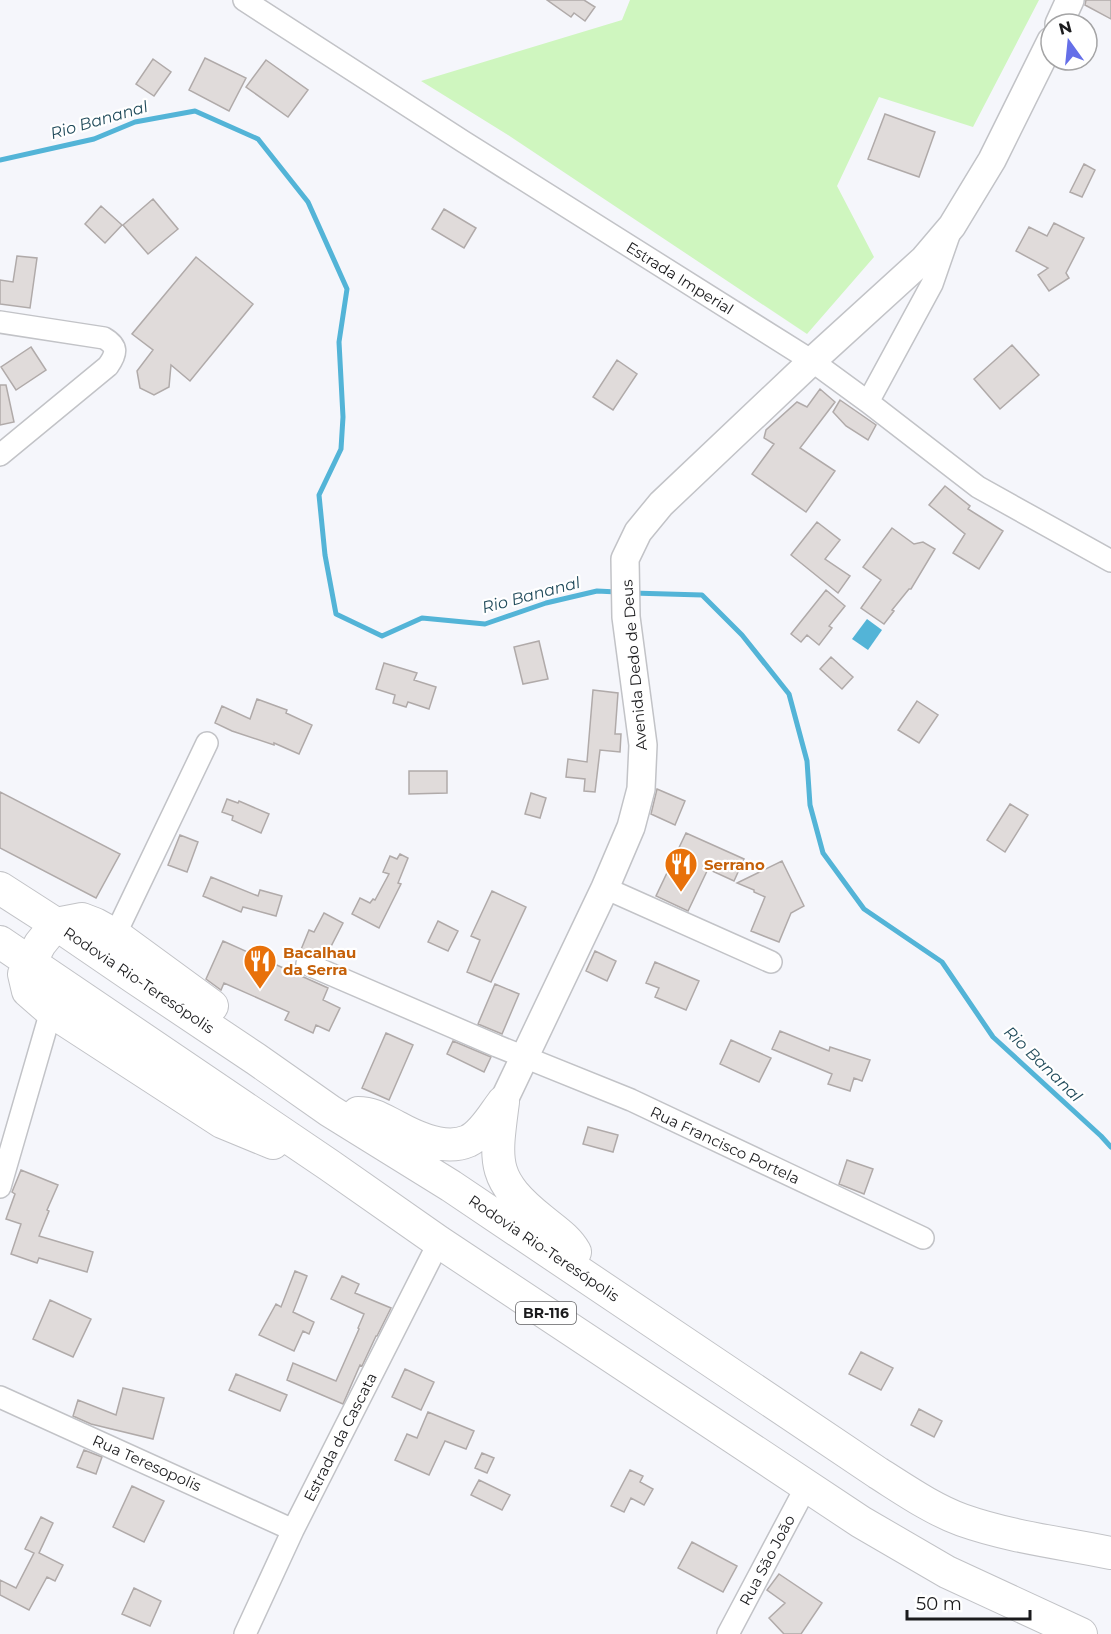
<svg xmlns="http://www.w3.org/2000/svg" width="1111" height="1634" font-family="Montserrat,sans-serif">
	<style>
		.green { fill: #cff6bf }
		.water { fill: #53b4d7 }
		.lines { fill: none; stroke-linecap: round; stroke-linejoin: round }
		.stream { stroke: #53b4d7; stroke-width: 5 }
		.building { fill: #e0dbda; stroke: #b0aaa9; stroke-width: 1.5 }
		.minor-casing { stroke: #c2c3c7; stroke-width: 24 }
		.major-casing { stroke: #c2c3c7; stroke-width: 30 }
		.highway-casing { stroke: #c2c3c7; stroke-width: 34 }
		.minor { stroke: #fff; stroke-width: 21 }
		.major { stroke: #fff; stroke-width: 27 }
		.highway { stroke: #fff; stroke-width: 32 }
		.labels { text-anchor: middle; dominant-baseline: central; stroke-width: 4.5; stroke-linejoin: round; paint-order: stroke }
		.shield { fill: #fff; stroke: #5f5f61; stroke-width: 1.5 }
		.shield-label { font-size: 14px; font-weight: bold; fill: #1b1b1d }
		.street-label { font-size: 15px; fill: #1b1b1d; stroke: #fff }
		.food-label { font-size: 15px; font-weight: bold; fill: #c56008; stroke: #fff; text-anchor: start }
		.water-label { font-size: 16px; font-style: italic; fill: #214b5b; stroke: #fff }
	</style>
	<rect width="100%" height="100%" fill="#f5f6fb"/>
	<!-- green -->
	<path class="green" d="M630,0H1039L973,127L879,97L837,186L874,257L807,334L508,135L421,81L622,20Z"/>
	<!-- water -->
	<path class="water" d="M867,619L882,630L868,650L852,639Z"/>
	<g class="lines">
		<!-- stream -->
		<path class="stream" d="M0,160L94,139L135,122L195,111L258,139L308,202L347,289L339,342L343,417L341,449L319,495L325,555L336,614L382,636L422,618L485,624L546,603L597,591L617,592
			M632,593L702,595L742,635L789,694L807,761L810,805L823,853L864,909L942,962L993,1037L1101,1136L1111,1147"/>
	</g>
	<!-- building -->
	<path class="building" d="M547,0H584L595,7L585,21L574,13L571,17Z
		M1086,0H1111V19L1085,5Z
		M205,58L246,78L229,111L189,90Z
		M153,59L171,72L154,96L136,84Z
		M266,60L308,90L288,117L246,87Z
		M885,114L935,132L919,177L868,159Z
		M1084,164L1095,170L1082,197L1070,192Z
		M153,199L178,229L148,254L123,225Z
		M101,206L122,225L105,243L85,224Z
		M444,209L476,228L464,248L432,229Z
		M1054,223L1084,238L1066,273L1069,278L1049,291L1038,275L1048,268L1016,251L1029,227L1047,236Z
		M17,256L37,258L30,308L0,304V280L13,282Z
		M196,257L253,304L190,381L171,365L169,387L154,395L140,388L137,371L153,350L132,334Z
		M1012,345L1039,375L1000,409L974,379Z
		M31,347L46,370L16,390L1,367Z
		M617,360L637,374L613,410L593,397Z
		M0,385H6L14,422L0,425Z
		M820,389L835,402L800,448L835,471L806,512L752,474L774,444L764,438L766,430L797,402L807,407Z
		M840,400L876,425L868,440L846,426L833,412Z
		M945,486L970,506L968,509L1003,531L979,569L953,553L965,534L929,505Z
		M817,522L840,540L825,559L850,576L838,593L791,555Z
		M892,528L914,544L923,542L935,549L911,589H909L892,610L894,611L884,624L861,608L881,580L863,567Z
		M826,590L845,606L829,626L832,628L819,645L807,635L801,642L791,634Z
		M539,641L548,679L523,684L514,647Z
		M831,657L853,677L842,689L820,669Z
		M384,663L417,673L414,680L436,687L429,709L408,702L406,707L393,703L395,695L376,689Z
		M593,690L618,693L615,734H621L620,752L600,750L595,792L584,791L585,779L566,777L568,759L587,762Z
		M257,699L287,710L286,713L312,725L299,754L274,743V745L232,731L215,723L222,706L250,719Z
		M917,701L938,715L919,743L898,730Z
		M409,771H447V793L409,794Z
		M657,789L685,801L675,825L651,814Z
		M0,792L120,854L96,898L0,848Z
		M531,793L546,798L540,818L525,814Z
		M227,799L238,803L239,801L269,814L261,833L232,820L233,816L222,812Z
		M1010,804L1028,815L1005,852L987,840Z
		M686,833L744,859L734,881L708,869L688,911L656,896Z
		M180,835L198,842L187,872L168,865Z
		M400,854L408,858L398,883L401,884L379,928L352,914L360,898L370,903L373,899L375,900L389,874L383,872L390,856L397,859Z
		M782,861L804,906L791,913L779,942L751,931L765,897L754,892V890L737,883Z
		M211,877L258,896L260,890L282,896L276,916L243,907L241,912L203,896Z
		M492,891L526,907L491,982L467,972L480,940L471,936Z
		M324,913L343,923L325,958L311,952H300L309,930L314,932Z
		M438,921L458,931L448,951L428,942Z
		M223,941L328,988L323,1000L340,1008L329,1031L316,1025L313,1033L285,1020L289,1012L224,983L221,990L206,979Z
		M595,951L616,961L607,981L586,971Z
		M655,962L699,981L686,1010L655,997L659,988L646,983Z
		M495,984L519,994L502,1034L478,1024Z
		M780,1031L829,1051L830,1047L870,1060L862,1081L854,1078L850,1091L828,1084L832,1074L772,1049Z
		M386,1033L413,1045L389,1100L362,1088Z
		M731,1040L771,1058L759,1082L720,1064Z
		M453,1041L491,1057L484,1072L447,1054Z
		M588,1127L618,1135L613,1152L583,1144Z
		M847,1160L873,1169L864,1194L839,1184Z
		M21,1170L58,1185L47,1210L49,1211L39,1236L93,1252L87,1272L39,1258L37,1263L11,1254L21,1224L6,1219L15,1194L12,1192Z
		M295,1271L307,1276L293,1312L314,1322L309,1334L303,1331L294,1351L259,1335L276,1304L281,1307Z
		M342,1276L359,1284L355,1293L391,1308L377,1336H376L362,1366L360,1365L343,1404L287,1380L293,1363L336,1381L359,1329L358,1328L364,1314L331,1299Z
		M50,1300L91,1319L73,1357L33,1339Z
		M861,1352L893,1368L881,1390L849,1374Z
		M405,1369L434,1382L421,1410L392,1397Z
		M236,1374L287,1395L280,1411L229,1390Z
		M123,1388L164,1398L153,1439L91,1424L73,1416L78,1400L116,1415Z
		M919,1409L942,1421L934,1437L911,1425Z
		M428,1412L474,1431L466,1449L445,1441L429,1475L395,1460L407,1434L417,1438Z
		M84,1450L102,1457L96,1474L77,1467Z
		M482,1453L494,1458L487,1473L475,1468Z
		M630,1470L643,1476L640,1482L653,1489L644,1505L631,1498L624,1512L611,1506Z
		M479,1480L510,1495L502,1510L471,1495Z
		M132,1486L164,1501L144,1542L113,1527Z
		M41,1517L53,1523L39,1553L63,1565L55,1581L47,1577L29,1610L0,1595V1580L16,1588L34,1553L25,1549Z
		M692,1542L737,1566L723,1592L678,1568Z
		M779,1574L822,1603L801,1634H784L769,1618L785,1603L767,1590Z
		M134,1588L161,1601L150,1626L122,1614Z"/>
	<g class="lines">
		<!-- minor casing -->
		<g class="minor-casing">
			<path id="minor" d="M244,0L464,142L812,361L868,402L978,487L1111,561
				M0,322L104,338C118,346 117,353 108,366L0,455
				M868,402L932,284L949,235
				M605,888L771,962
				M115,935L207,743
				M307,964L497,1046L631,1100L923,1238
				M0,1187L51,1011
				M0,1397L293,1530
				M245,1634L293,1530L439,1242
				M728,1634L806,1487"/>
		</g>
		<!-- major casing -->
		<g class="major-casing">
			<path id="major" d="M1059,24L1070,0
				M503,1102L605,888L631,827L641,789L643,745L626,617L625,559L638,532L661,504L812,361L924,259L952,226L992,160L1051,41"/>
		</g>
		<!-- highway casing -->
		<g class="highway-casing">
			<path id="highway" d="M0,888L56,924L135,978L256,1059L330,1111L451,1186L878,1473C905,1490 932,1509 962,1520C1010,1537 1062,1543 1111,1553
				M0,942L329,1165L439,1242L861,1522L947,1572L1081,1634
				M212,1006L115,935L95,924L82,919L56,924L40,944L24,974L28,991L51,1011L222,1122L273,1143
				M503,1102C495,1163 491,1179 542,1220C554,1230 567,1238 575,1252
				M358,1113C373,1113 383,1120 397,1127C417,1138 445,1151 468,1141C483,1134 493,1115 503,1102"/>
		</g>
		<!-- minor -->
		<use href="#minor" class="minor"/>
		<!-- major -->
		<use href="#major" class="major"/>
		<!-- highway -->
		<use href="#highway" class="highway"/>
	</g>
	<!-- icons -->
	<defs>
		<g id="restaurant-pin" transform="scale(1.725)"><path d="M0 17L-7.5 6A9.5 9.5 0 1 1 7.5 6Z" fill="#e8710a" stroke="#fff"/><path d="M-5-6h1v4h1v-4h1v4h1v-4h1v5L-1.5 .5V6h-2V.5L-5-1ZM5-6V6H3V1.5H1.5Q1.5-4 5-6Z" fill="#fff"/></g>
	</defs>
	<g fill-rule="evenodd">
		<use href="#restaurant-pin" x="681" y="864"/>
		<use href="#restaurant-pin" x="260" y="961"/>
	</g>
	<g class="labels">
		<!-- shield labels -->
		<rect class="shield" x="516" y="1302" width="60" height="22" rx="4.5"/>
		<g class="shield-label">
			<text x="546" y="1313">BR-116</text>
		</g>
		<!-- street labels -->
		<g class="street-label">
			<text transform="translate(680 278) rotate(32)">Estrada Imperial</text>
			<text transform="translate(634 665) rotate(-95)">Avenida Dedo de Deus</text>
			<text transform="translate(139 980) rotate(34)">Rodovia Rio-Teresópolis</text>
			<text transform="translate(725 1145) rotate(25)">Rua Francisco Portela</text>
			<text transform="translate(544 1248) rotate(34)">Rodovia Rio-Teresópolis</text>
			<text transform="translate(340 1437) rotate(-63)">Estrada da Cascata</text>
			<text transform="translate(147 1463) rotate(24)">Rua Teresopolis</text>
			<text transform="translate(767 1560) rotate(-62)">Rua São João</text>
		</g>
		<!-- food labels -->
		<g class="food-label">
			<text x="704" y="864">Serrano</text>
			<text x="283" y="952">Bacalhau<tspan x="283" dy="17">da Serra</tspan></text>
		</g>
		<!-- water labels -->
		<g class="water-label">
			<text transform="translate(99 120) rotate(-16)">Rio Bananal</text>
			<text transform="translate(531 595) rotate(-15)">Rio Bananal</text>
			<text transform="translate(1043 1064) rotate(44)">Rio Bananal</text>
		</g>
	</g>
	<!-- north arrow -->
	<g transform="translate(1069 42) rotate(345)"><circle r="28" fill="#ffffff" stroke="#a4a4a5" stroke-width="1.5"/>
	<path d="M0-4.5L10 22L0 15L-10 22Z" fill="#656fe8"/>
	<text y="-9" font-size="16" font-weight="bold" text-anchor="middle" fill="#1b1b1d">N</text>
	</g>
	<!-- scale -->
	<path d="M907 1610v9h123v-9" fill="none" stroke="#1b1b1d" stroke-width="3"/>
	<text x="916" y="1610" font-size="18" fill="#1b1b1d" stroke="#ffffff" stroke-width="4.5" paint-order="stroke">50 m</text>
</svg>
